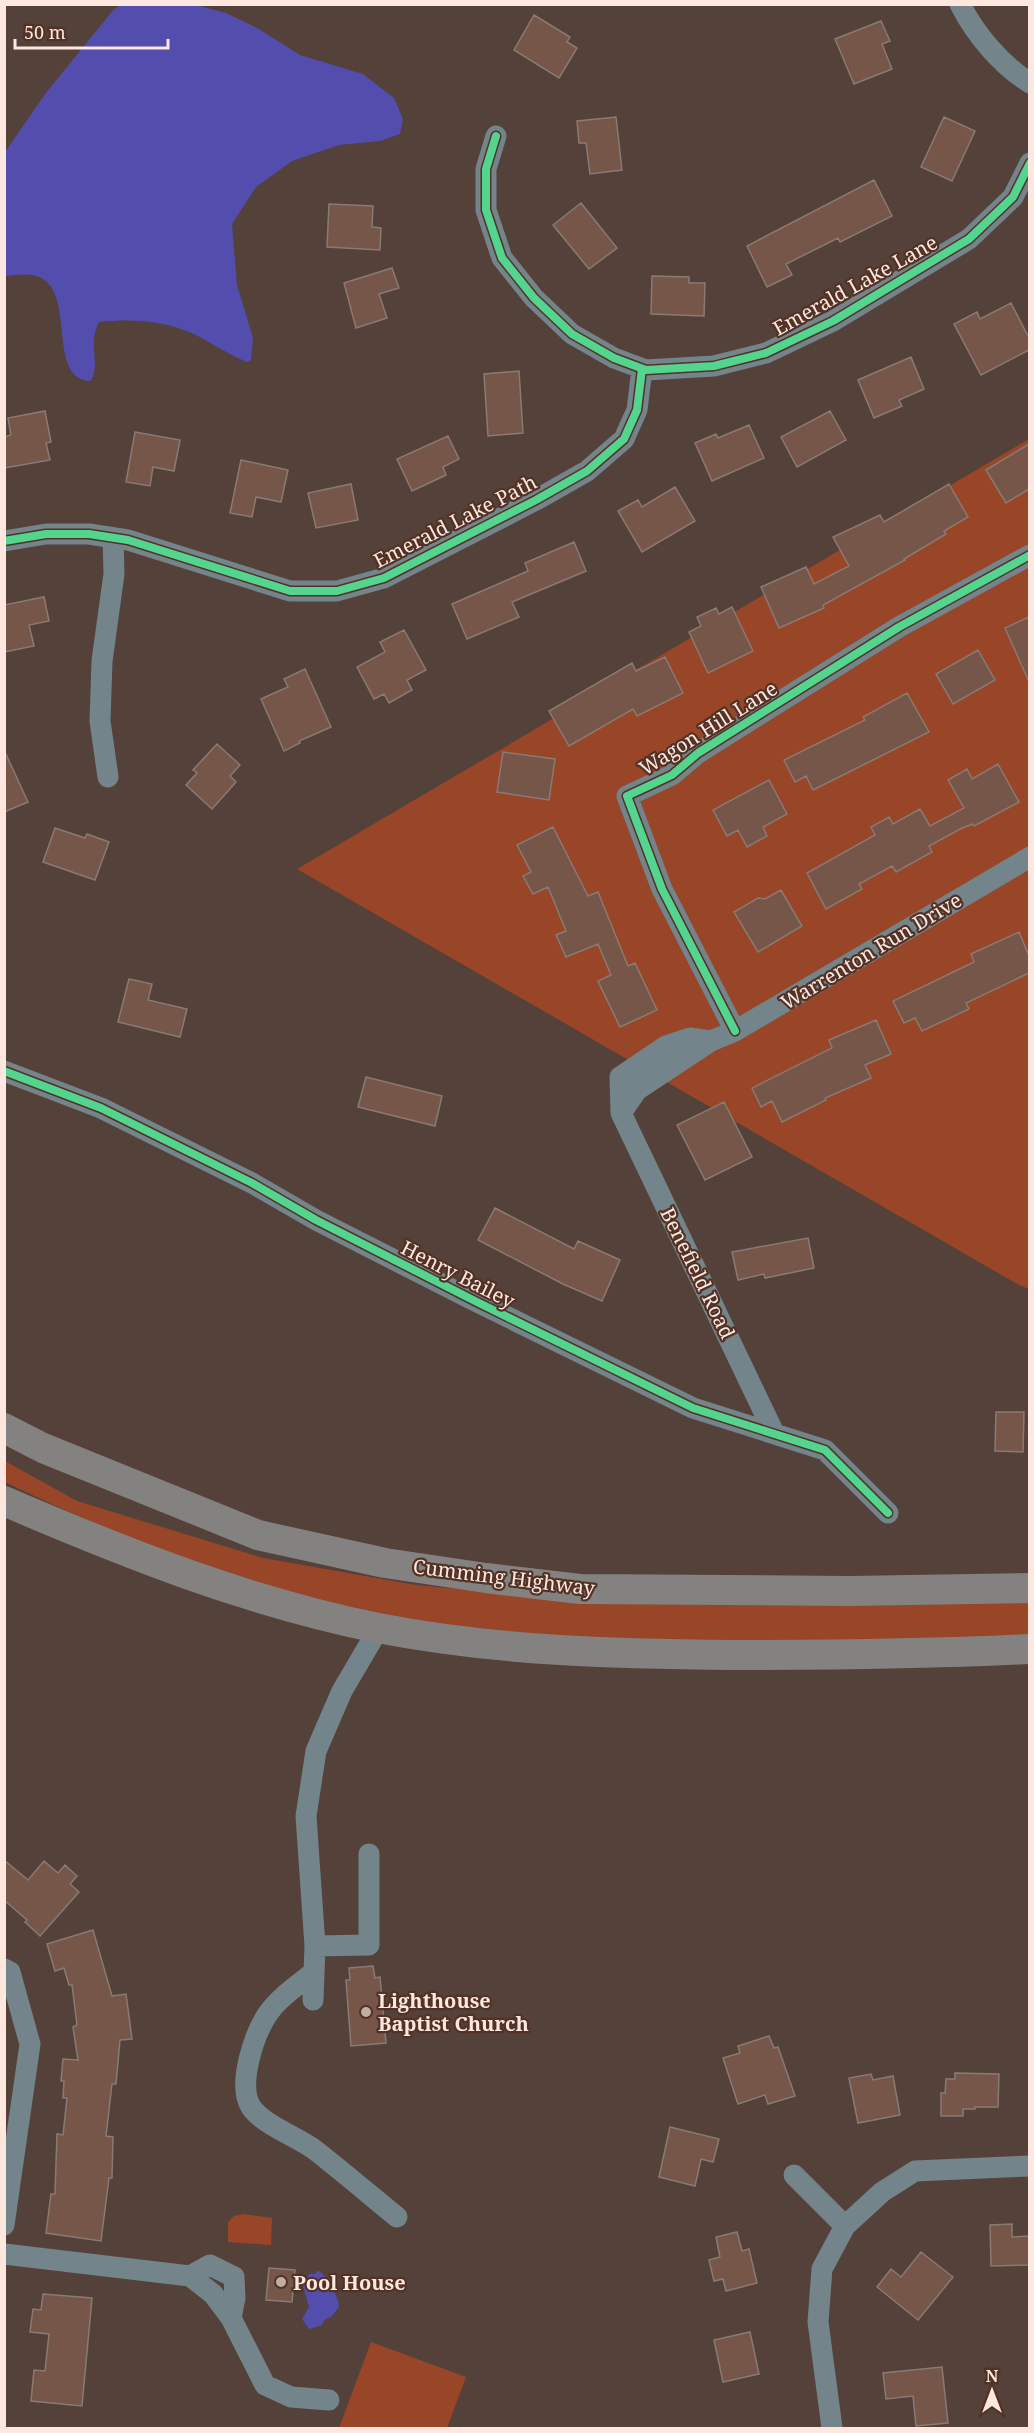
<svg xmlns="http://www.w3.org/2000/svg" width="1034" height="2433" font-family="'Noto Serif',serif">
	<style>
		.green { fill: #984627 }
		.water { fill: #534dae }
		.building { fill: #755649; stroke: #8a7a74; stroke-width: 1.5 }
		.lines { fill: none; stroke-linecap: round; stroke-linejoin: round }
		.minor { stroke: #73848a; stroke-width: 21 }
		.highway { stroke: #838281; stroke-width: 30 }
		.cycleway-casing { stroke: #533226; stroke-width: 11 }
		.cycleway { stroke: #53d58f; stroke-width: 8 }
		.poi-dot { fill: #c2ada5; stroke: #533226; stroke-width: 2 }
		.labels { text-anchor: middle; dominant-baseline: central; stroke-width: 4.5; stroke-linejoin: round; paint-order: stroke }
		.street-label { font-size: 20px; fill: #fde7df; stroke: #533226 }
		.poi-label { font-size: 20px; font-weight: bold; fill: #fde7df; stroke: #533226; text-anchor: start }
	</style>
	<rect width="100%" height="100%" fill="#54413a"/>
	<!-- green -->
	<path class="green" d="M1029,439V1289L1019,1285L297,869Z
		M5,1461L77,1501L263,1558L416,1585L601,1602L1029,1600V1635L985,1639C832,1640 678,1648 525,1633C497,1631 468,1630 440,1625C286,1600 144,1550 5,1482Z
		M243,2214L272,2218L271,2245L228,2242V2222L234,2216Z
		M371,2342L466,2377L447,2428H339Z"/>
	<!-- water -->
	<path class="water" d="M121,5H196L226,13L259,29L300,55L363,74L394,98L403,119L400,134L380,141L339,145L292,161L256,187L232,224L237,285L253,338L251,360L247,362C224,353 206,338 184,330C156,320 129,319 99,322C87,346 101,361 91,381C45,380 78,290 37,276C27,273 15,275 5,276V152L45,94L114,9Z
		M318,2270L327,2278H331C330,2289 339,2296 339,2307L331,2317L324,2320L322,2325L309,2329L302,2319L309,2307L303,2286L309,2274H315Z"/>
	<!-- building -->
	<path class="building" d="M534,15L570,37L567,42L577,48L559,78L514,50Z
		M881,21L890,41L882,44L892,69L854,84L835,39Z
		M616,117L622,170L590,174L586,143H579L577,121Z
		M944,117L975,131L952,181L921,167Z
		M874,180L892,216L840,242L838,238L786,264L792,275L767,287L747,246Z
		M581,203L617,248L589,269L553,225Z
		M329,204L373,206L372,227L381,228L380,250L327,247Z
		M392,268L399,288L379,294L387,318L356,328L344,283Z
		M652,276L689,277V283H705L704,316L651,314Z
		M1011,303L1029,338V350L981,375L954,324L977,312L980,319Z
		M911,357L924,389L899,400L902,406L874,418L858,380Z
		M519,371L523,433L488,436L484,374Z
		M45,411L51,442L46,443L50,460L4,468V437L11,435L8,418Z
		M830,411L846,440L797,467L781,437Z
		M749,425L764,458L712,481L695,443L716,434L718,438Z
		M135,432L180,440L174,471L153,467L150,486L126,482Z
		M448,436L459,459L443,467L446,475L412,491L397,459Z
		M1029,444V489L1006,503L986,470Z
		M241,460L288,470L281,502L256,497L252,517L230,513Z
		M351,484L358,520L316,528L308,493Z
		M949,484L968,517L944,531L946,534L904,559L905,560L823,605L824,608L779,628L761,587L806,567L814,584L849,566L833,537L880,515L884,522Z
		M675,487L695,521L642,552L618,511L638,500L642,507Z
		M574,542L586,571L512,602L519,617L467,639L452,604L528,571L525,563Z
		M44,597L49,621L29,625L34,646L4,652V605Z
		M732,607L753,651L708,673L689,632L701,626L697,617L716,608L719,614Z
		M1029,617V682L1005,628Z
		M404,630L426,670L407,680L412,690L389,703L384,694L374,699L357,667L385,652L380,642Z
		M978,650L995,680L953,704L936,674Z
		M665,657L683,693L637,716L633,709L569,746L549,711L632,663L636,671Z
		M305,669L331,727L299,741L300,743L284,751L261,699L288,687L284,679Z
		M907,693L929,732L813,790L806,776L795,782L784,760L865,720L863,717Z
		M217,744L240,765L230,776L236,782L212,809L186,785L197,773L193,770Z
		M4,750L28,802L4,812Z
		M503,752L555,759L549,800L497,792Z
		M998,764L1019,802L974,826L973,824L962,828L929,846L932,852L896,872L892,866L859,884L862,889L826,909L807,873L875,835L871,827L889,817L893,824L920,809L930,826L964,808L948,780L967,769L972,779Z
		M769,780L787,814L763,827L767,836L747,847L738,830L727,836L713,810Z
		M553,827L588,896L598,892L628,966L635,963L657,1010L620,1027L598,981L611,975L598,944L566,957L556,935L566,931L548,887L533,894L523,876L531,872L517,845Z
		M55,828L85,838L87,834L109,842L95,880L43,862Z
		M781,890L802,926L758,952L734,912L758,898L765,899Z
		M1019,932L1029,956V973L966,1003L969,1009L922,1031L915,1018L904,1023L893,1001L974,962L971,954Z
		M129,979L152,984L148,1000L187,1009L180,1037L118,1022Z
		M876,1020L891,1054L865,1065L871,1078L825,1098L826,1100L782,1122L772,1101L761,1107L752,1088L832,1048L829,1040Z
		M366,1077L442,1096L435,1126L358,1107Z
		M724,1102L752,1157L705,1180L677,1125Z
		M495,1208L574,1249L578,1241L620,1260L602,1301L563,1284L478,1240Z
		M808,1238L814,1268L765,1278L764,1274L738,1280L732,1252Z
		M996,1412H1024L1023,1452L995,1451Z
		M4,1860L28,1880L44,1861L58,1873L65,1865L77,1876L70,1884L79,1892L40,1936L25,1922L27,1920L4,1900Z
		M93,1930L112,1996L126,1994L132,2039L120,2040L116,2084H112L106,2136L113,2137L112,2178H109L101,2241L46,2233L51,2194H55L57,2134L63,2135L67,2098H63L64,2081H61L63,2059L78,2060L73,2027L77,2025L72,1985H69L64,1968L55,1971L47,1944Z
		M373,1966L375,1978L380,1977L386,2043L351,2046L346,1980H350L349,1968Z
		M769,2036L774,2048L778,2047L795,2096L768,2104L765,2095L738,2104L723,2058L740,2053L738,2046Z
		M955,2073L999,2074L998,2107H975V2109H963V2116H941V2093H945L946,2079H955Z
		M871,2074L873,2080L893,2076L900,2115L858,2123L849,2078Z
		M670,2127L719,2139L713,2162L701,2159L695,2186L659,2177Z
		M1012,2224V2237L1029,2236V2265L991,2266L990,2225Z
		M737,2232L742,2251L749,2249L757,2283L726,2291L723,2279L714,2281L709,2260L720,2257L716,2237Z
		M921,2252L953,2277L918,2320L877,2287L891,2269L901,2277Z
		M269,2268L295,2270L292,2302L266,2300Z
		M43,2294L92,2298L82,2406L31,2401L34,2370L45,2371L49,2334L30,2332L33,2309L41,2310Z
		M750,2332L759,2374L723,2382L714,2340Z
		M942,2367L948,2423L916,2426L913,2396L886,2399L883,2373Z"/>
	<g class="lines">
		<!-- minor -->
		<path class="minor" d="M960,4C975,34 1001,65 1030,83
			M496,136L486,169V210L502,258L534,298L572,334L614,358L646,370L714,366L766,353L833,321L969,239L1013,197L1030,163
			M4,541L46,534H89L128,540L290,591H337L384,578L536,500L587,471L624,439L637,410L642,369
			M108,777L100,721L102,661L114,574L113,538
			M735,1031L662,889L627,796L672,775L698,753L899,627L1030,555
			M711,1041L690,1038L666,1046L620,1077L621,1113L774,1433
			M4,1071L101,1108L252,1183L316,1220L475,1301L693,1408L825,1450L888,1513
			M621,1113L637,1090L711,1041L735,1031L1030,857
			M315,1946L369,1945V1854
			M4,1969L10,1972L30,2044L4,2225
			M314,1972C298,1985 278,1998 267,2015C254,2035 237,2085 251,2107C263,2125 298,2137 315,2150C343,2172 370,2195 397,2217
			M313,2000L315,1946L306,1816L316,1751L342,1691L379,1628
			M794,2175L845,2226
			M4,2254L190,2276L213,2294L231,2318L265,2385L291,2397L329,2400
			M190,2276L210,2265L234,2277L235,2298L231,2318
			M832,2428L818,2322L822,2269L845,2226L882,2192L915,2171L1030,2166"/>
		<!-- highway -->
		<path class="highway" d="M4,1428L43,1448L258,1535L385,1563L486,1578L580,1589L849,1591L1030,1588
			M4,1501C125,1553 248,1602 378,1628C496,1651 615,1654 735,1655C833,1655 931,1654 1030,1649"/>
		<!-- cycleway casing -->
		<g class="cycleway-casing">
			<path id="cycleway" d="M496,136L486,169V210L502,258L534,298L572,334L614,358L646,370L714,366L766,353L833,321L969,239L1013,197L1030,163
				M4,541L46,534H89L128,540L290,591H337L384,578L536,500L587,471L624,439L637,410L642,369
				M735,1031L662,889L627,796L672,775L698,753L899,627L1030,555
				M4,1071L101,1108L252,1183L316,1220L475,1301L693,1408L825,1450L888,1513"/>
		</g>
		<!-- cycleway -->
		<use href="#cycleway" class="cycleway"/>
	</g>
	<!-- markers -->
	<g class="poi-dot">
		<circle cx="366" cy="2012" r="6"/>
		<circle cx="281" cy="2282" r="6"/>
	</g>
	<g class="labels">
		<!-- street labels -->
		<g class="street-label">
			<text transform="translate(855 285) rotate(-29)">Emerald Lake Lane</text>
			<text transform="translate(455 521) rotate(-27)">Emerald Lake Path</text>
			<text transform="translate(708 728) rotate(-32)">Wagon Hill Lane</text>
			<text transform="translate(871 951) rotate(-31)">Warrenton Run Drive</text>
			<text transform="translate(698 1273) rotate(64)">Benefield Road</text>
			<text transform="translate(458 1274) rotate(27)">Henry Bailey</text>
			<text transform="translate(504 1577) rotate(7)">Cumming Highway</text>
		</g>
		<!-- poi labels -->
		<g class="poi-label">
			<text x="378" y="2000">Lighthouse<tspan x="378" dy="23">Baptist Church</tspan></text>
			<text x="293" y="2282">Pool House</text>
		</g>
	</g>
	<!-- border -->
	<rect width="1034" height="2433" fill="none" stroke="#fde7df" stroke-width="12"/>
	<!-- north arrow -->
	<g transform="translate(992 2391)" stroke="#533226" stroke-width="4.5" paint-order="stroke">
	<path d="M0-4.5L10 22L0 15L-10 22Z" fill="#fde7df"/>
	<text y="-9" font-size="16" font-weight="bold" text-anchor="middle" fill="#fde7df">N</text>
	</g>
	<!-- scale -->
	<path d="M15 39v9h153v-9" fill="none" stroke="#fde7df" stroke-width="3"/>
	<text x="24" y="39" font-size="18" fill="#fde7df" stroke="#533226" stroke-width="4.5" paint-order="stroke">50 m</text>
</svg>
